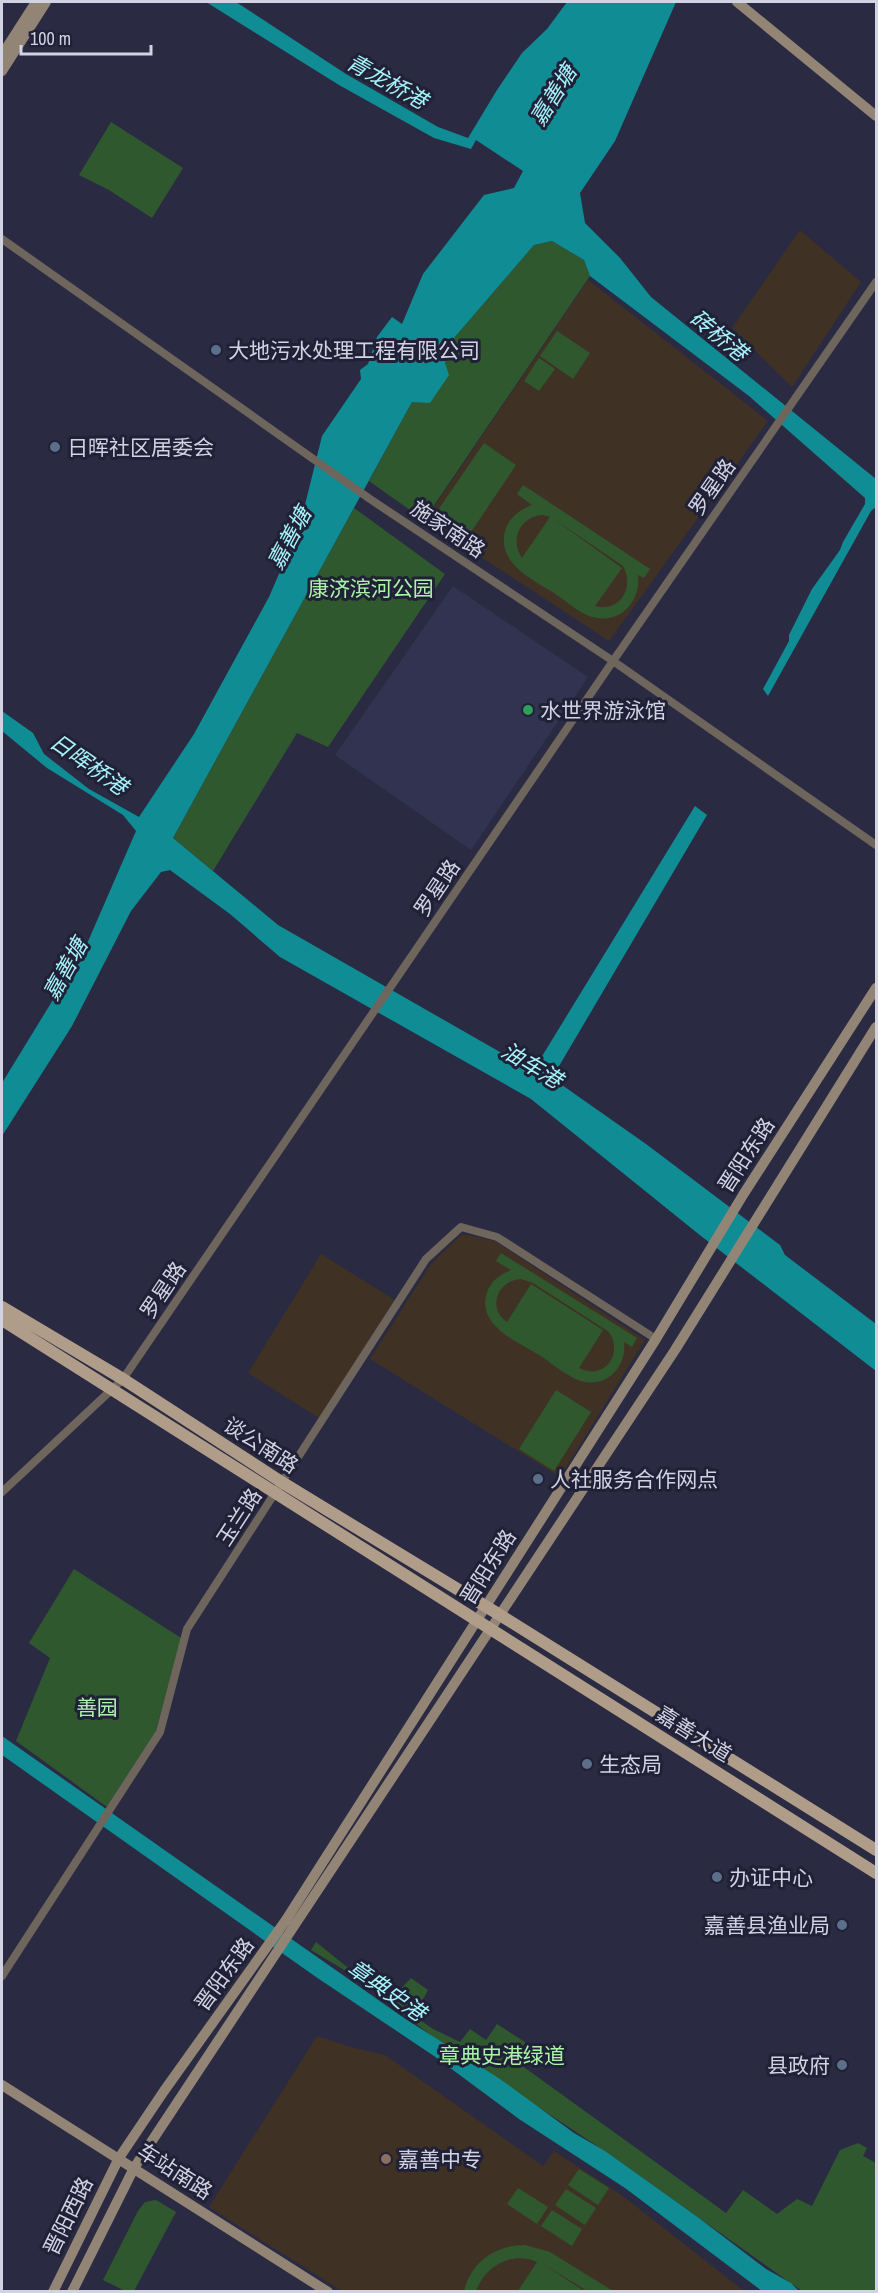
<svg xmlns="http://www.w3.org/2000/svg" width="878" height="2293" font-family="'Archivo Narrow','Noto Sans SC',sans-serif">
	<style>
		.built { fill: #323350 }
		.education { fill: #3f3224 }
		.green { fill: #30582f; fill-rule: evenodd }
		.water { fill: #108c94 }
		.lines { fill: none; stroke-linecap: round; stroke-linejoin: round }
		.street { stroke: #6e655c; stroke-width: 8 }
		.secondary { stroke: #938575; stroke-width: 10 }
		.primary { stroke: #af9c89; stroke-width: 12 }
		.service-dot { fill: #5c6f8a; stroke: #202137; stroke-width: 2 }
		.leisure-dot { fill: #2e9e5b; stroke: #202137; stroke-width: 2 }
		.education-dot { fill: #8d6e63; stroke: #202137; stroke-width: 2 }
		.labels { text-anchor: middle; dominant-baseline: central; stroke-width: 6; stroke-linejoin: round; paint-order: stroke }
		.poi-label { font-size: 21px; fill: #d1d3e2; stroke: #202137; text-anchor: start }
		.street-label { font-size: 21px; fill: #d1d3e2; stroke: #202137 }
		.park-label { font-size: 21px; fill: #aaf4a7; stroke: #202137 }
		.water-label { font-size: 22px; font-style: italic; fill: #a6f3fa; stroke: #202137 }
	</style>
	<rect width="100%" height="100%" fill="#2a2b42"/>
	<!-- built -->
	<path class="built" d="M453,586L588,677L471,850L335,755Z"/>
	<!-- education -->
	<path class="education" d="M800,230L861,282L792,387L732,328Z
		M588,280L768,421L609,641L425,520Z
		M462,1234L495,1241L645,1340L560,1477L370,1359L431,1264Z
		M321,1254L395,1300L319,1418L248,1373Z
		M317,2036L351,2047L385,2055L543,2166L554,2151L624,2197L744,2291H342L209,2207Z"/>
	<!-- green -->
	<path class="green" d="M111,122L183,168L152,218L109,190L79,175Z
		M552,241L584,260L590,276L424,520L369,481L412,402L445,363L454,338L534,245Z
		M557,331L590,353L573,379L540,356Z
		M539,358L555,369L539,391L524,381Z
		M484,443L516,465L469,535L436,513Z
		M523,485L650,569L644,578L638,575C641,599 623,622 597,618C582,616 569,603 557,595C534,580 494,563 506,528C511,516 521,509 532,505L517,494ZM543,515L550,517L522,558C509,539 521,516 543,515ZM551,517L623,566C635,587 620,613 595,606L622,568Z
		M354,508L445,574L328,747L297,733L213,871L173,838Z
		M501,1253L637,1338L632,1347L624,1342C627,1364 610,1386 585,1382C570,1379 554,1365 541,1356C520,1343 479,1327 486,1296C489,1282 499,1275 511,1270L496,1261ZM521,1279L533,1283L609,1332C624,1354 604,1381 579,1368L603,1330L531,1284L507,1322C487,1309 497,1280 521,1279Z
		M556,1390L591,1412L554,1471L519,1449Z
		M74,1569L181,1638L156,1731L107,1807L16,1741L50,1658L29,1643Z
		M316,1942L347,1967L393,1997L411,1978L428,1990L414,2016L433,2029L460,2042L470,2029L486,2040L497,2024L531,2046L521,2065L726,2213L743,2190L777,2214L797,2199L812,2206L840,2150L858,2143L867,2148L863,2156L876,2163V2291H802L606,2152L433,2037L356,1977L311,1950Z
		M579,2169L609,2188L598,2205L568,2185Z
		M518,2188L548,2207L537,2224L507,2204Z
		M566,2189L596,2208L585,2225L555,2205Z
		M156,2200L176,2212L134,2291H125L103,2280L138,2211L145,2202Z
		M552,2210L582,2229L572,2246L541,2226Z
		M525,2245L550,2252L613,2291H587L542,2263L584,2291H518L537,2262C512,2251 485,2266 476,2291H464C471,2262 496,2245 525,2245Z"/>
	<!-- water -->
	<path class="water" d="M206,2H236L346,74L438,127L468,138L497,90L522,53L547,29L567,2H676L615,141L580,193L585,223L620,258L651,297L876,479V507L871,511L768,696L763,689L789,641V635L812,589L840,550L843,542L865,504V498L749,396L590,276L584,260L552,241L534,245L454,338L445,363L449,375L430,403L412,402L173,838L278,925L533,1071L695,806L707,815L552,1078L646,1144L780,1245L785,1255L876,1324V1371L701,1236L531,1099L280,957L230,914L170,870L161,872L131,911L72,1026L2,1136V1083L86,946L136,831L123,815L47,768L2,731V711L33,733L44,754L89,789L139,817L194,734L269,597L300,525L322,436L361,379L360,370L368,364L377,337L392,317L402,324L423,274L484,195L514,188L523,171L476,140L471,149L434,138L339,85Z
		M2,1736L404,2018L500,2079L574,2133L605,2151L699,2218L766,2269L791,2283L799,2291H762L625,2188L519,2119L434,2056L316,1977L2,1755Z"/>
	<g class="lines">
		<!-- street -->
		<path class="street" d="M2,239L370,499L613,661L876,845
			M2,1492L123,1379L613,661L876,282
			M2,1976L160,1732L187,1629L426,1259L461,1227L497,1237L656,1339"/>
		<!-- secondary -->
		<path class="secondary" d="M737,2L876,116
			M2,55L36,2
			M2,71L46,2
			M2,2085L328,2292
			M53,2292L119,2158L164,2091L286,1920L656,1339L743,1195L876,988
			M72,2292L134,2168L675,1350L876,1027"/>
		<!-- primary -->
		<path class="primary" d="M2,1307L123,1379L283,1483L500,1615L876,1850
			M2,1320L876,1873"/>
	</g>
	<!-- markers -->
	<g class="service-dot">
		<circle cx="216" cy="350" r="6"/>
		<circle cx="55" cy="447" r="6"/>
		<circle cx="538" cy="1479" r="6"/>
		<circle cx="587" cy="1764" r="6"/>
		<circle cx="717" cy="1877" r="6"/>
		<circle cx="842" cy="1925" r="6"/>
		<circle cx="842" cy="2065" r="6"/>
	</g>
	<circle class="leisure-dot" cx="528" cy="710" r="6"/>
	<circle class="education-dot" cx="386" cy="2159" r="6"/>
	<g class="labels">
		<!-- poi labels -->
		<g class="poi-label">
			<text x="228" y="350">大地污水处理工程有限公司</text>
			<text x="67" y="447">日晖社区居委会</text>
			<text x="540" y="710">水世界游泳馆</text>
			<text x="550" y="1479">人社服务合作网点</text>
			<text x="599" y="1764">生态局</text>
			<text x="729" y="1877">办证中心</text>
			<text x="830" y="1925" text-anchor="end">嘉善县渔业局</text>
			<text x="830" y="2065" text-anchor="end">县政府</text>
			<text x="398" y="2159">嘉善中专</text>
		</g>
		<!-- street labels -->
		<g class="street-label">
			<text transform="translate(712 487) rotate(-55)">罗星路</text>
			<text transform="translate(448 529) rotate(34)">施家南路</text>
			<text transform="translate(437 888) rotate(-56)">罗星路</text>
			<text transform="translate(746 1155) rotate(-57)">晋阳东路</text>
			<text transform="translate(163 1290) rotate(-56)">罗星路</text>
			<text transform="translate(261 1445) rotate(33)">谈公南路</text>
			<text transform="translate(239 1517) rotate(-57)">玉兰路</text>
			<text transform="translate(488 1567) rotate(-58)">晋阳东路</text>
			<text transform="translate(694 1734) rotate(32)">嘉善大道</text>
			<text transform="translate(224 1974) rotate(-54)">晋阳东路</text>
			<text transform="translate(175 2171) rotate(33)">车站南路</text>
			<text transform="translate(68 2216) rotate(-64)">晋阳西路</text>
		</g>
		<!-- park labels -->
		<g class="park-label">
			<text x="371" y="588">康济滨河公园</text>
			<text x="97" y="1707">善园</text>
			<text x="502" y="2055">章典史港绿道</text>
		</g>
		<!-- water labels -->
		<g class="water-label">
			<text transform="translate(387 81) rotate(29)">青龙桥港</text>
			<text transform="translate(553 95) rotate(-58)">嘉善塘</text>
			<text transform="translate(719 335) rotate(39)">砖桥港</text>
			<text transform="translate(289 538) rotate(-62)">嘉善塘</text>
			<text transform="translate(89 764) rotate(35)">日晖桥港</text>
			<text transform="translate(65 969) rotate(-61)">嘉善塘</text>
			<text transform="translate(532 1065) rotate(31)">油车港</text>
			<text transform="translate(387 1990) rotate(35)">章典史港</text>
		</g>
	</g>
	<!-- border -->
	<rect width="878" height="2293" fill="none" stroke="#d1d3e2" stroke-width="6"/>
	<!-- scale -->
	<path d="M21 45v9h130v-9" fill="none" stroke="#d1d3e2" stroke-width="3"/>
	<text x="30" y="45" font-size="18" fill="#d1d3e2" stroke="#202137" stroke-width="4.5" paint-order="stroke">100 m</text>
</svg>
